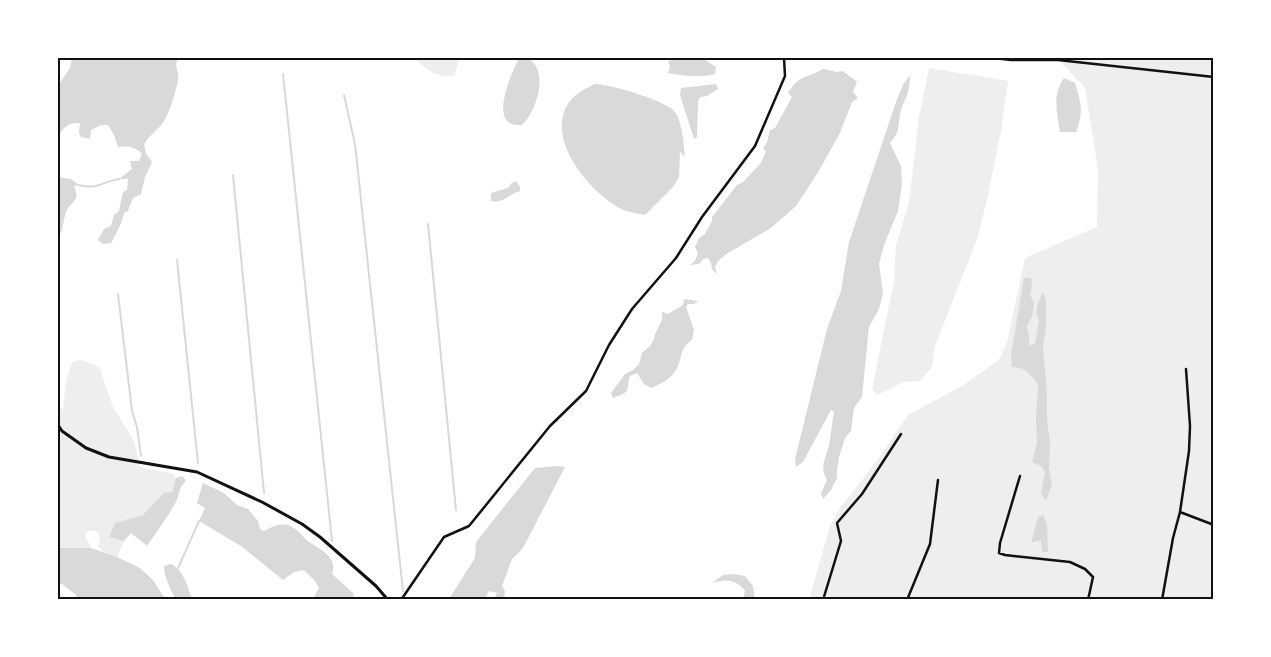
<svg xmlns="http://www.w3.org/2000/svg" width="1271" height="657" font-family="Ubuntu,sans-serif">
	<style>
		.green { fill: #eee }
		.water { fill: #d9d9d9 }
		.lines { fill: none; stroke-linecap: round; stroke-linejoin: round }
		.stream { stroke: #d9d9d9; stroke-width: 2 }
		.minor { stroke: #111; stroke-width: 2.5 }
		.tertiary { stroke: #111; stroke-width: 3 }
		.neatline { fill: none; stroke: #111; stroke-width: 2 }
	</style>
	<rect width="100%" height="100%" fill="#fff"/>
	<!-- green -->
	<path class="green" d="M414,58H459L455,75C439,80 424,68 414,58Z
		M1057,58H1213V599L809,600L830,526L840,508L873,466L908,415L962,386L999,360L1007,343L1025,258L1097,227L1098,169L1085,88Z
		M929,68L1008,81L1001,131L987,200L977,239L935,346L932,367L920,381L903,382L877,395L872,389L894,281L896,246L909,202L919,117Z
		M81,360L99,367L113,407L134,441L140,467L173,474L176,478L172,492L143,515L115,523L109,537L124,541L117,557L104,552L98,547L100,540L98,532L89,530L85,536L91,548H58V406L63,410L66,381L72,362Z"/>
	<!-- water -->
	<path class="water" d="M72,58H178C173,69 180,70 178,80C176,91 169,115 162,124C156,131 149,136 144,144L146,154L152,162L145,177L141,194L133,198L128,211L124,213C123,220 115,237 111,243L103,244L98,240L104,229L111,226L114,215L119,211L123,192L127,190L128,179H119L132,169L130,161H139L142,154C134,146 128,146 118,147L114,135L108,125H101L91,130L90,139L81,137L79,132L80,123C68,122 61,128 58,139V86L70,68Z
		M527,58C550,69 537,111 522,125C517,125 511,125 507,121C496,108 512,73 518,60Z
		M677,58H702L716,67L715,74C700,78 684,76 668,73L670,67L668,61L677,59Z
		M823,69L837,72L843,71L857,82L853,92L858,98L852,102L840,133L817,174L796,206L771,228L728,253L718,261L715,267L717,274L712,269L711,263L708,258L703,259L699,264L690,265L695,261L698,253L695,247L699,238L705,234L712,221V217L737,185L743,182L761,163L766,151L763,149L767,142L770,130L775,128L792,97L788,93C799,74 806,79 823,69Z
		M910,76C910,92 906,96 901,110C897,124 902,129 890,143L901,166L902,184L898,211L884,245L879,264L883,293L879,309L869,327L862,397L854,408L851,431L845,438L839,457L837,471V478L831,490L823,499L821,493L827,480C819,467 826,458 829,445C831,434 832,423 834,412L831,410L803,462L796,467L795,459L827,329L841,291L849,242L897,99L904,83Z
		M1064,78L1075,83C1081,102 1084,113 1076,132H1060C1057,112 1052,95 1064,78Z
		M595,84C609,84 668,101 675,112C682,122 684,145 685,157L680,152L679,177L673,187L645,215C636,213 627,212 619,208C588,190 543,137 570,101C577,93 586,88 595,84Z
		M716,84L718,89L707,96L700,97L698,101L697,137L694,139L680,95L681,88Z
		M58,177L71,179L79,185L74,186C81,202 71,200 66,212C64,218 63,226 61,233L58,235Z
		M516,181L520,187V191C509,194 503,204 491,201V193L508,188L512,183Z
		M1024,278H1031L1032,286L1030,294L1034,304L1032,316L1027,326L1029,336V346L1035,344L1039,320C1033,311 1039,302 1043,292L1046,300V327L1043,347L1047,394V419L1050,443L1049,468L1052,484L1046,501L1041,493L1045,472L1041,466L1032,462L1037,443L1036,420L1038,384C1031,375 1025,367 1012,367L1011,355Z
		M684,299L698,301L694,304H688L686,307L694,330L692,340C679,349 683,356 677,368C673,378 661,384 651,388L644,384L637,373L630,376C625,395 632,390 613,398L611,393L625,374L633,370L639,364L642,353L650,346L654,339L655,334L662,320V312L668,314L683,305Z
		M557,466L565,467L523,548L512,559L502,586L505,591L504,599H494L497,593L489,591L485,599H449L475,558L476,542L535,468Z
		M182,476L186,480L181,487L177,500L169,514L147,546L131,533L124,541L109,537L115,523L143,515L164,493L172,492L176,478Z
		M203,483L224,493L237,505L248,509L258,521L260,529L264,531C272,527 278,523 287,525C297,527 301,536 309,542C321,550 338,557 332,574L353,593L354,599H313L319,588L315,581L304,570L294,572L283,580L241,546L199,521L205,508L197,503Z
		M1043,515L1047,524L1048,552H1042L1041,541H1037L1031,543L1038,517Z
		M58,548H91L117,557L140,568L153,580L165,599H77L76,595L62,584H58Z
		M171,564C183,570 187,584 191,597L190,599H175C171,589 164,577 164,566Z
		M734,574L745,576L753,586L755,599H743L745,591C736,579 725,579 712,583L723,575Z"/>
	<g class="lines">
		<!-- stream -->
		<path class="stream" d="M283,74L332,541
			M344,95L355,144L403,591
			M233,175L264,493
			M79,185C97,190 101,182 119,179
			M428,224L456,510
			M177,260L198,463
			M118,294L132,411L137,427L141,456
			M178,568L199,521"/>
		<!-- minor -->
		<path class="minor" d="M993,58L1011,60H1058L1214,77
			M1020,476L1000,543L999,553L1005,555L1070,562L1085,569L1093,577L1088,600
			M1180,512L1214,525
			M401,600L444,537L469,526L550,426L586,391L609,345L632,309L676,258L702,217L755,146L785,76L784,58
			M823,600L841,541L837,523L862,494L901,434
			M907,600L930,544L938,480
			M1162,600L1173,538L1180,512L1189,451L1190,426L1186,369"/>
		<!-- tertiary -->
		<path class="tertiary" d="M58,425L62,431L86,448L109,457L197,472L262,502L302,524L320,537L376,586L388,600"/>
	</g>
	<!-- border -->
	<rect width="1271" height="657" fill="none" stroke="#ffffff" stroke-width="118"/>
	<rect x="59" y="59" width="1153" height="539" class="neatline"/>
</svg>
